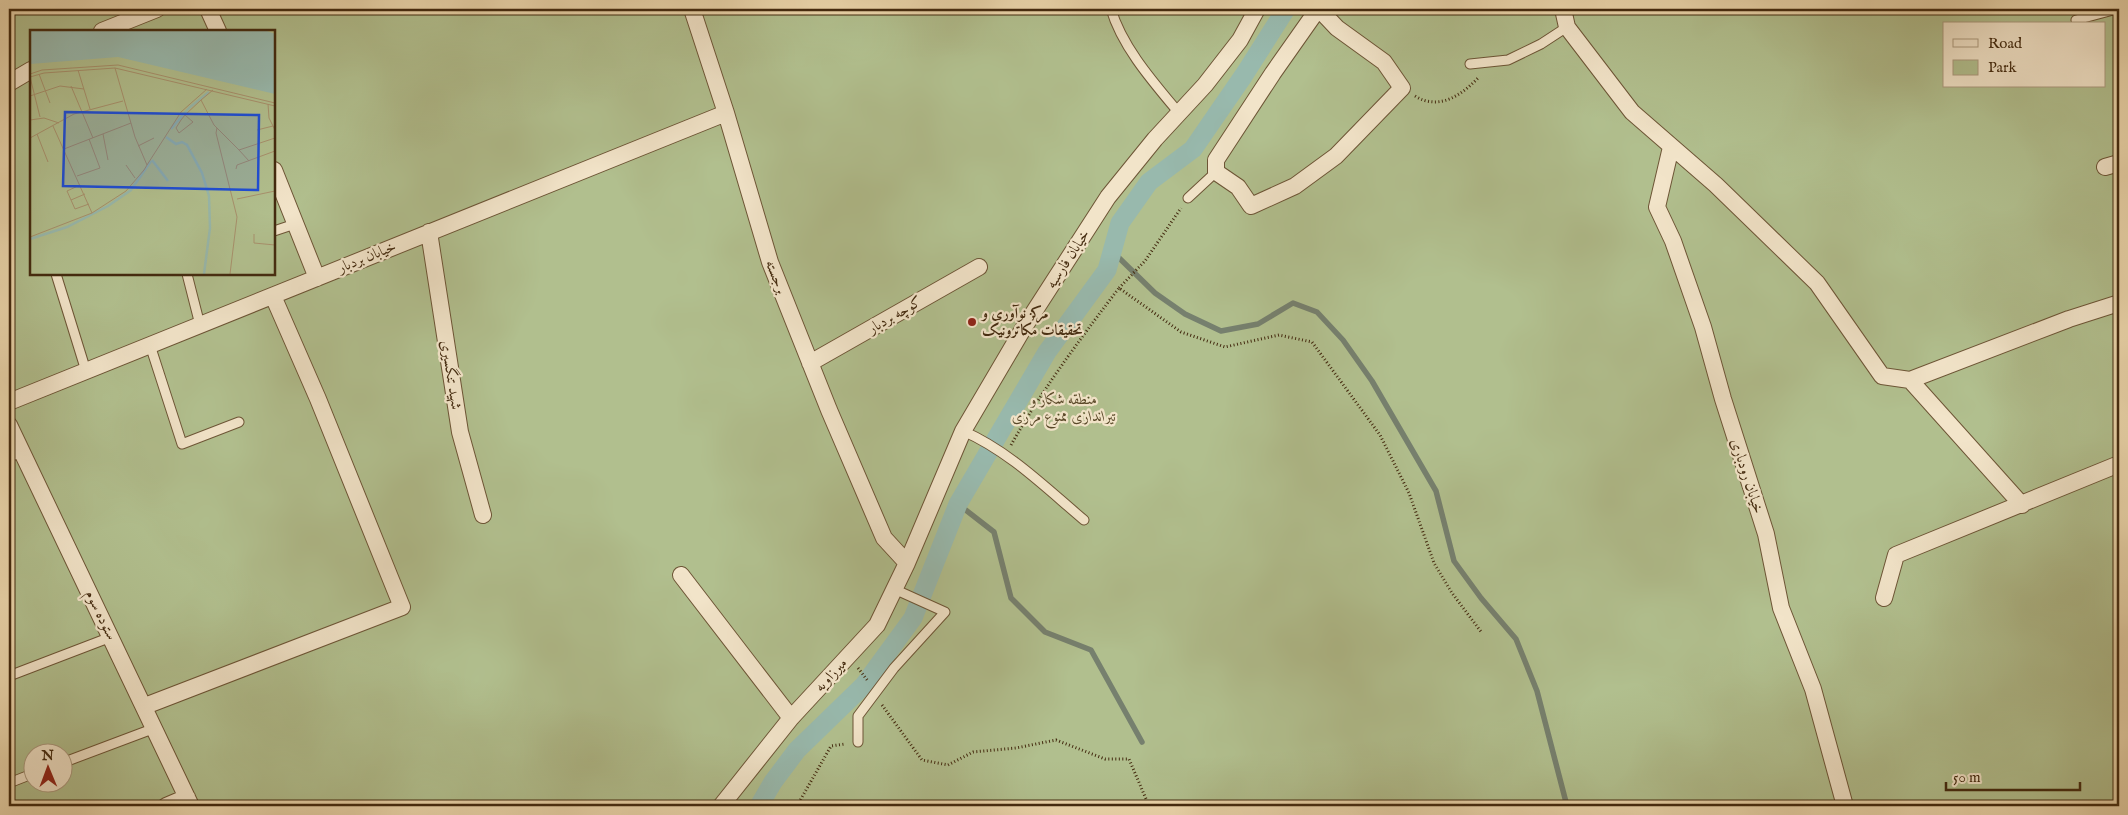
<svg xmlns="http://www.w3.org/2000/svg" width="2128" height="815" font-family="'IM FELL English',Amiri,serif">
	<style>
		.green { fill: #b1bf8e; stroke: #7a744e; fill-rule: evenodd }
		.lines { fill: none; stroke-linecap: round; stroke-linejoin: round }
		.stream { stroke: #76806e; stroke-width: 5.5 }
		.canal { stroke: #98b9ad; stroke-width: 19 }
		.lane-casing { stroke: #6d5536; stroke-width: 11 }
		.street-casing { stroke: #6d5536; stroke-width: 18 }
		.path { stroke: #432a0f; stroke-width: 3; stroke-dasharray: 1 2.5; stroke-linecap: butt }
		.lane { stroke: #f2e4c9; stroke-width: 9 }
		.street { stroke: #f2e4c9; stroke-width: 16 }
		.poi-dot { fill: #8f2418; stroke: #f2e4c9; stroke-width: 2 }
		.labels { text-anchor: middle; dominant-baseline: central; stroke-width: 4.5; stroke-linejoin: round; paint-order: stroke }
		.street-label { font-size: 15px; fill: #432a0f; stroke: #f2e4c9 }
		.poi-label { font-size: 15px; font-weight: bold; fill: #432a0f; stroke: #f2e4c9; text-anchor: start }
		.park-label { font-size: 15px; font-style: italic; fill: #594828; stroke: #f2e4c9 }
		.inset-river { fill: none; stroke: #98b9ad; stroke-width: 2.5 }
		.inset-road { fill: none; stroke: #a8916d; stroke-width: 1 }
		.view { fill: #1d4ed8; fill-opacity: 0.15; stroke: #1d4ed8; stroke-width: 2.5 }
		.inset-edge { fill: none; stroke: #432a0f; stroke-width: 2.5 }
	</style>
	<rect width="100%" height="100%" fill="#ebd6ac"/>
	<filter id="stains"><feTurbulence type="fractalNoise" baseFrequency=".004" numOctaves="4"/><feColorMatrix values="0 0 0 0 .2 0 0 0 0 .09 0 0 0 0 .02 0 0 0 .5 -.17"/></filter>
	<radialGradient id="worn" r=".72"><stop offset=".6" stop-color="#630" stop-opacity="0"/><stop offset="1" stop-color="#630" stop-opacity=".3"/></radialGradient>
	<!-- green -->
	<path class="green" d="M9,9H2119V806H9ZM1944,24H2104V86H1944ZM31,31H274V274H31ZM32,752H62V782H32Z"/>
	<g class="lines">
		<!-- stream -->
		<path class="stream" d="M1112,251L1155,293L1185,314L1221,331L1258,324L1293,303L1317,312L1343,340L1372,381L1436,491L1454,561L1481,598L1516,639L1537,691L1567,806
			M958,504L994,532L1011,598L1045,632L1091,650L1142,742"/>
		<!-- canal -->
		<path class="canal" d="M759,806L773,782L797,750L864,685L913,618L958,504L1047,352L1107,270L1120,223L1149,182L1193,149L1244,75L1286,9"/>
		<!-- lane casing -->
		<g class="lane-casing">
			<path id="lane" d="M1111,9C1122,47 1154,83 1179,113
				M2076,20L2117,9
				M1470,64L1508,60L1541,44L1567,27
				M1188,198L1216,172
				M274,231L295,224
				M56,274L86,371
				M187,274L200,325
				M150,345L182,444L239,422
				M963,431C1009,451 1046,488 1084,520
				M9,457L22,452
				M9,676L111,637
				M858,742V716L894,668L945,612L894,589
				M62,763L155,728
				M9,783L32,774"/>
		</g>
		<!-- street casing -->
		<g class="street-casing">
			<path id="street" d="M208,9L218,31
				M692,9L726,113L770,262L829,410L884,538L907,563L877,625L791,718L721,806
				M1318,9L1273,73L1216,160V172L1238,187L1251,206L1295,186L1336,156L1402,88L1384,62L1337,28L1319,9
				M1563,9L1567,27L1632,112L1716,185L1817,283L1882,376L1910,380
				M102,31L157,9
				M9,83L31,70
				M1671,147L1657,207L1673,241L1703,327L1723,399L1766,534L1781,608L1813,689L1845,806
				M2105,167L2119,163
				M274,170L317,278
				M429,232L460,432L483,515
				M810,363L979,267
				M9,402L726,113
				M9,425L191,806
				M2022,505L1910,380L2069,319L2119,303
				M907,563L963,431L1023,329L1108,197L1155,139L1205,85L1240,40L1257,9
				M681,575L791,718
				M1884,598L1896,555L2119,464
				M145,706L402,607L318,399L273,296
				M166,806L187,797"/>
		</g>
		<!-- path -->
		<path class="path" d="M1415,96C1439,111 1462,95 1479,77
			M1119,288L1145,261L1181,208
			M1011,445C1042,390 1080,339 1119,288L1181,332L1225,347L1279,335L1312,342L1380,435L1409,493L1434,563L1452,593L1482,633
			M858,668L868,681
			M882,705L922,760L948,765L973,752L1016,748L1056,740L1105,759H1129L1149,806
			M797,806L831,746L845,744"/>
		<!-- lane -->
		<use href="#lane" class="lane"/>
		<!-- street -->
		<use href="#street" class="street"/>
	</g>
	<!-- markers -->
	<circle class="poi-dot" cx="972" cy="322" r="5"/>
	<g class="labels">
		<!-- street labels -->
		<g class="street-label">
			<text transform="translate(367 257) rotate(-22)">خیابان بردبار</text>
			<text transform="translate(1068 259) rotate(-57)">خیابان فارسیه</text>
			<text transform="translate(776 277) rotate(69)">برجسته</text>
			<text transform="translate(895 315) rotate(-30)">کوچه بردبار</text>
			<text transform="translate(451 375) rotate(81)">شهید تنگسیری</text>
			<text transform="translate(1747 476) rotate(72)">خیابان رودباری</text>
			<text transform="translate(101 615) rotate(64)">ستوده سوم</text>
			<text transform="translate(831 675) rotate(-47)">میرزاویه</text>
		</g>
		<!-- poi labels -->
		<g class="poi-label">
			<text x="982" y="313">مرکز نوآوری و<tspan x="982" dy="17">تحقیقات مکاترونیک</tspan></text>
		</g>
		<!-- park labels -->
		<g class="park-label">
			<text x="1064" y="399">منطقه شکار و<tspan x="1064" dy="17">تیراندازی ممنوع مرزی</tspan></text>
		</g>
	</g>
	<!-- overview -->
	<g transform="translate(30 30)">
		<rect width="245" height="245" fill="#ebd6ac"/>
		<path d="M0,1H245V244H0Z" fill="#b1bf8e"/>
		<path d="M0,1H237L245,4V64L88,27L0,34Z" fill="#98b9ad"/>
		<path class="inset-river" d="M141,99L159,78L179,62M136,107L146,114L152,112L157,115L172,143L179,166L180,198L174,244M122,130L138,151M0,209L37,197L78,176L101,160L121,131"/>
		<path class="inset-road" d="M48,40L60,79M0,44L12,40L88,35L245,73M9,44L20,73M0,47L14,43L85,38L245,76M0,47L10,87M41,56L63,108M183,60L171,70L184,95L209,120M0,66L30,56L54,59M238,74L239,88L245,100M155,85L163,92L149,103L146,98L151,90L155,85L171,70M0,90L14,88L29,93M23,96L62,183M187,98L186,103L207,187L200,244M227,100L243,96M7,104L18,132M73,104L78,130M0,108L44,84L93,71M108,116L124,108M34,119L101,93M219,131L209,120L245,108M96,135L105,148M117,135L151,82L177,59M206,139L207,135L245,121M47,146L70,138L59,109M55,164L41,170L45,179L59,174M207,169L245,161M41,170L37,161L50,155M224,204V213L245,215M0,207L62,183L96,161L114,140L117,135L105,107L85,38"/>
		<path class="view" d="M35,82L229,85L228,160L33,156Z"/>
		<rect width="245" height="245" class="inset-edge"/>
	</g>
	<!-- margin -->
	<rect width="2128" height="815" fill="none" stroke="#ebd6ac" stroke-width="30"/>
	<rect x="10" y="10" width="2108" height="795" fill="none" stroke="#432a0f" stroke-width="2.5"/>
	<rect x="15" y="15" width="2098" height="785" fill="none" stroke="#432a0f"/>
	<!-- legend -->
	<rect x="1943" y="22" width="162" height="65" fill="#f2e4c9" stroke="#ac9a7f"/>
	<rect x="1953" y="39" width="25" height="8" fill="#f2e4c9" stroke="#ac9a7f"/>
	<text x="1988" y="48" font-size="15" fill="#432a0f">Road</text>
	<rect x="1953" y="60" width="25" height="15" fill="#b1bf8e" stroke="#ac9a7f"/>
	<text x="1988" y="72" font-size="15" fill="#432a0f">Park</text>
	<!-- north arrow -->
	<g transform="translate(48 768) rotate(359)"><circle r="24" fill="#f2e4c9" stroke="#ac9a7f"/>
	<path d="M0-4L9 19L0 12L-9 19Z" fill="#8f2418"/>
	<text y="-8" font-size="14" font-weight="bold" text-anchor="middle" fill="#432a0f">N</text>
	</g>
	<!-- scale -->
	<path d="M1946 782v8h134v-8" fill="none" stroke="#432a0f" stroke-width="2.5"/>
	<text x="1953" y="782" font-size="15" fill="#432a0f" stroke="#f2e4c9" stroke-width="4" paint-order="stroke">50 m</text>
	<rect width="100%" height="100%" filter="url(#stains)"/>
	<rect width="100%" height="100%" fill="url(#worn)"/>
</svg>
